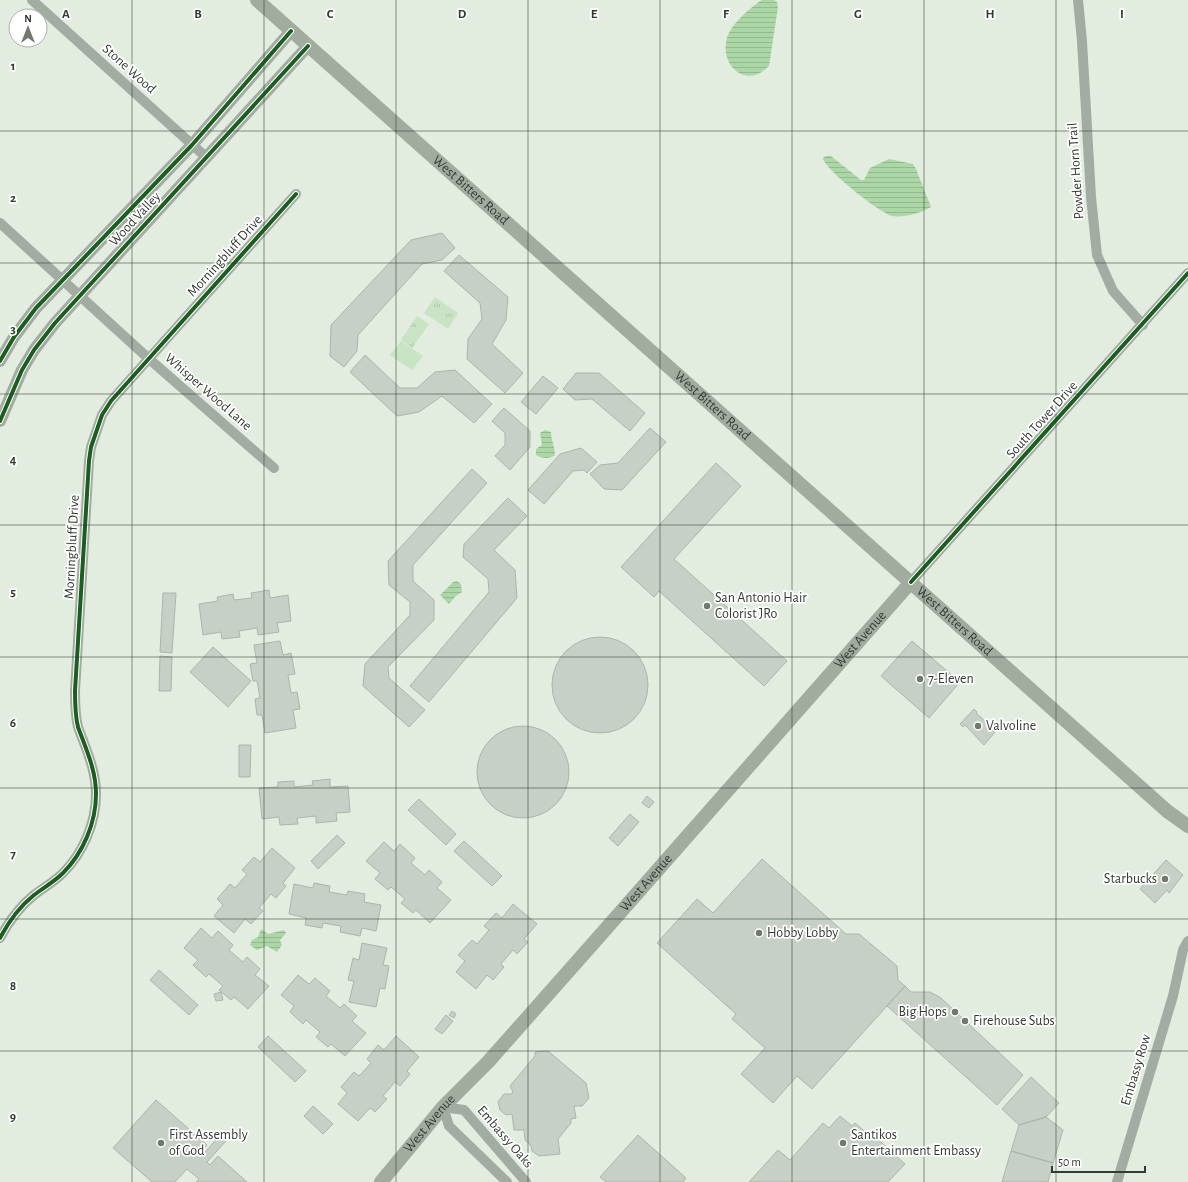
<svg xmlns="http://www.w3.org/2000/svg" width="1188" height="1182" font-family="'Alegreya Sans',sans-serif">
	<style>
		.park { fill: url(#park-tufts) }
		.pitch { fill: #c8e4c4 }
		.water { fill: url(#water-rules) }
		.building { fill: #c7d0c6; stroke: #adb5ab }
		.lines { fill: none; stroke-linecap: round; stroke-linejoin: round }
		.minor { stroke: #a3aca2; stroke-width: 10 }
		.tertiary { stroke: #a3aca2; stroke-width: 12 }
		.secondary { stroke: #a1ac9f; stroke-width: 14 }
		.cycleway-casing { stroke: #fff; stroke-width: 6 }
		.cycleway { stroke: #1b5e20; stroke-width: 4 }
		.grid { fill: none; stroke: #323a31; stroke-width: 1; stroke-opacity: 0.55 }
		.poi-dot { fill: #70796e; stroke: #fff; stroke-width: 1.5 }
		.labels { text-anchor: middle; dominant-baseline: central; stroke-width: 3.5; stroke-linejoin: round; paint-order: stroke }
		.street-label { font-size: 14px; fill: #323a31; stroke: #fff }
		.poi-label { font-size: 14px; fill: #323a31; stroke: #fff; text-anchor: start }
		.grid-label { font-size: 13px; text-anchor: middle; font-weight: bold; fill: #323a31; stroke: #fff; stroke-width: 3.5; stroke-linejoin: round; paint-order: stroke }
	</style>
	<defs>
		<pattern id="park-tufts" width="24" height="20" patternUnits="userSpaceOnUse"><rect width="24" height="20" fill="#c8e4c4"/><path d="M3 7l-1-3M5 7V3M7 7l1-3M15 17l-1-3M17 17v-4M19 17l1-3" fill="none" stroke="#acc4a9"/></pattern>
		<pattern id="water-rules" width="6" height="5" patternUnits="userSpaceOnUse"><rect width="6" height="5" fill="#abd6a6"/><path d="M0 2.5h6" fill="none" stroke="#94b88f"/></pattern>
	</defs>
	<rect width="100%" height="100%" fill="#e2ede0"/>
	<!-- park -->
	<path class="park" d="M435,297L458,313L448,329L424,313Z
		M417,316L429,324L412,348L401,340Z"/>
	<!-- pitch -->
	<path class="pitch" d="M401,341L423,356L412,370L390,355Z"/>
	<!-- water -->
	<path class="water" d="M762,0H774L777,2L778,7L769,66C747,90 719,66 727,38C731,24 750,8 762,0Z
		M826,156H831L861,180H864L870,168L889,159L913,164L916,169L931,207C922,213 902,218 892,216C880,213 824,169 823,158Z
		M545,430L551,432C551,441 555,446 555,455C550,459 542,459 536,455V449L542,445L540,433Z
		M457,581L461,584L462,592L456,596L449,604L440,595L453,582Z
		M261,929L268,934L284,930L286,933L280,940L282,945L277,952L267,946L257,950L250,945L252,940L258,937Z"/>
	<!-- building -->
	<path class="building" d="M442,233L455,248L442,260L422,264L358,335L357,351L344,367L330,356L331,325L411,240Z
		M459,255L508,297L506,320L492,344L523,373L505,393L467,359L468,339L482,319L480,303L444,271Z
		M365,355L400,388H417L435,372L455,370L492,404L474,423L442,396L419,412L397,416L350,372Z
		M576,373H599L645,413L630,431L592,399L575,400L563,389Z
		M543,376L558,388L536,414L521,402Z
		M504,408L530,431V447L510,470L495,456L505,445V433L492,421Z
		M650,428L666,442L622,490L604,489L590,474L600,465L618,463Z
		M581,448L597,462L587,473L584,470L573,471L544,504L528,490L560,454Z
		M716,463L741,486L674,559L787,661L764,686L659,591L654,597L621,567Z
		M472,469L487,483L413,565V581L434,600V620L388,667L389,678L425,710L409,727L363,686L365,664L410,615V602L389,585L388,561Z
		M508,498L527,516L494,550L515,570L517,598L429,702L410,686L489,592L488,579L463,557L464,544Z
		M269,590L270,598L288,595L291,621L277,623L279,632L258,635L257,628L239,631L240,637L222,639L221,632L203,635L199,604L218,601L217,597L233,594L234,600L252,598L251,593Z
		M163,593H176L172,653L160,652Z
		M552 685a48 48 0 1 1 96 0a48 48 0 1 1-96 0Z
		M280,641L283,655L291,653L295,674L288,675L291,693L297,692L300,709L293,710L296,728L265,733L262,715H257L255,699L260,698L257,681H253L250,664L257,663L254,645Z
		M912,641L960,682L929,718L881,676Z
		M213,647L251,681L228,707L190,672Z
		M160,656L172,657L171,691H159Z
		M974,709L977,712L976,713L996,731L984,745L965,725L963,727L960,724Z
		M477 772a46 46 0 1 1 92 0a46 46 0 1 1-92 0Z
		M239,745H251L250,777H239Z
		M330,779V787L348,786L350,812L336,813L337,821L316,823V816L297,818L298,824L280,825L279,817L262,819L259,788L278,787V782L294,781V787L313,785L312,781Z
		M647,796L654,802L649,808L642,803Z
		M419,799L456,834L446,845L408,810Z
		M630,814L639,822L618,846L609,838Z
		M337,835L345,843L318,869L311,861Z
		M464,841L502,876L492,886L454,851Z
		M384,842L394,851L400,844L415,858L411,863L425,875L429,870L442,882L437,888L451,900L430,923L416,910L413,913L401,903L405,899L391,887L388,890L375,879L380,873L366,861Z
		M272,848L295,868L283,883L286,886L276,898L271,894L259,908L263,911L251,924L245,919L234,933L214,916L223,905L217,899L230,884L235,888L247,874L242,870L254,857L260,862Z
		M762,859L846,934H859L897,966L898,980L905,986L812,1089L797,1076L773,1103L741,1074L765,1048L732,1019L736,1014L657,943L697,899L713,913Z
		M1166,860L1183,875L1169,893L1167,890L1155,903L1140,889Z
		M314,883L330,886L329,892L347,895L348,891L365,894L364,902L381,905L376,931L362,928L360,936L340,932L341,926L323,923L322,928L305,925L306,918L289,914L294,884L313,888Z
		M513,904L537,924L524,939L528,942L517,954L513,950L501,964L504,967L493,980L487,975L476,989L456,972L465,961L458,955L472,940L477,944L489,930L484,926L496,913L502,918Z
		M201,928L212,938L218,931L233,945L229,950L243,962L247,957L260,969L255,975L269,986L248,1009L234,997L231,1000L219,990L223,986L209,974L206,977L193,965L198,960L184,948Z
		M362,943L387,948L383,965L389,966L385,989L380,988L376,1007L349,1002L354,981L348,980L353,958L359,960Z
		M159,970L198,1005L189,1015L150,980Z
		M298,975L309,984L315,978L330,991L326,996L340,1008L344,1004L357,1016L352,1021L366,1033L345,1056L331,1044L328,1047L316,1037L320,1032L306,1020L303,1024L290,1012L294,1006L281,995Z
		M905,986L911,992H930L941,998L1023,1075L997,1105L887,1006Z
		M221,992L223,1000L216,1001L214,994Z
		M452,1011L456,1014L454,1018L449,1015Z
		M446,1015L453,1021L442,1034L435,1029Z
		M268,1036L306,1071L295,1082L258,1047Z
		M396,1036L419,1057L407,1071L410,1074L400,1086L395,1082L383,1096L387,1099L375,1112L370,1108L358,1121L338,1104L347,1093L341,1087L354,1072L359,1076L371,1063L367,1059L378,1045L384,1050Z
		M548,1051L586,1083L589,1098L582,1106H574L576,1118L571,1119V1123L558,1139L560,1154L539,1156L532,1151L531,1146L525,1140L524,1130H514L512,1114L506,1115L500,1110L498,1102L504,1094H511L513,1092L510,1086L535,1056V1052Z
		M1031,1077L1059,1103L1046,1117L1019,1125L1002,1109Z
		M156,1100L207,1145L198,1155L202,1156L220,1135L226,1141L207,1162L210,1165L218,1156L247,1182H196L199,1179L187,1169L175,1182H152L113,1148Z
		M313,1106L333,1124L323,1134L304,1116Z
		M840,1116L852,1126L855,1123L870,1136L872,1134L905,1164L888,1182H749L778,1150L790,1160L823,1123L829,1128Z
		M1046,1117L1063,1130L1053,1163L1011,1151L1019,1125Z
		M638,1135L686,1178L683,1182H606L600,1177Z
		M1011,1151L1053,1163L1048,1182H1002Z"/>
	<g class="lines">
		<!-- minor -->
		<path class="minor" d="M32,0L207,158
			M1078,0L1082,41L1091,197L1097,255L1113,291L1143,325
			M0,223L148,358L274,468
			M911,582L1188,273
			M0,938C9,921 19,907 34,895C43,888 54,882 63,873C83,853 96,823 96,794C96,770 86,749 78,727C75,715 75,703 75,691L89,461L91,447L102,415L111,401L296,194
			M507,1182L449,1126L443,1107L464,1110L526,1182
			M1117,1182L1173,996L1183,950L1188,941"/>
		<!-- tertiary -->
		<path class="tertiary" d="M0,361L14,337L36,308L192,145L291,31
			M0,421L22,370L34,350L55,323L308,46"/>
		<!-- secondary -->
		<g class="secondary">
			<path id="s1" d="M257,0L1167,811L1188,826"/>
			<path id="s2" d="M381,1182L443,1107L488,1062L589,948L911,582"/>
		</g>
		<!-- cycleway casing -->
		<g class="cycleway-casing">
			<path id="cycleway" d="M0,361L14,337L36,308L192,145L291,31
				M0,421L22,370L34,350L55,323L308,46
				M911,582L1188,273
				M0,938C9,921 19,907 34,895C43,888 54,882 63,873C83,853 96,823 96,794C96,770 86,749 78,727C75,715 75,703 75,691L89,461L91,447L102,415L111,401L296,194"/>
		</g>
		<!-- cycleway -->
		<use href="#cycleway" class="cycleway"/>
	</g>
	<!-- grid -->
	<path class="grid" d="M132,0V1182M264,0V1182M396,0V1182M528,0V1182M660,0V1182M792,0V1182M924,0V1182M1056,0V1182M0,131H1188M0,263H1188M0,394H1188M0,525H1188M0,657H1188M0,788H1188M0,919H1188M0,1051H1188"/>
	<!-- markers -->
	<g class="poi-dot">
		<circle cx="707" cy="606" r="4"/>
		<circle cx="920" cy="679" r="4"/>
		<circle cx="978" cy="726" r="4"/>
		<circle cx="1165" cy="879" r="4"/>
		<circle cx="759" cy="933" r="4"/>
		<circle cx="955" cy="1012" r="4"/>
		<circle cx="965" cy="1021" r="4"/>
		<circle cx="161" cy="1143" r="4"/>
		<circle cx="843" cy="1143" r="4"/>
	</g>
	<g class="labels">
		<!-- street labels -->
		<g class="street-label">
			<text transform="translate(129 69) rotate(42)">Stone Wood</text>
			<text transform="translate(1076 171) rotate(-94)">Powder Horn Trail</text>
			<text stroke="none"><textPath href="#s1" startOffset="286">West Bitters Road</textPath></text>
			<text transform="translate(135 219) rotate(-47)">Wood Valley</text>
			<text transform="translate(225 256) rotate(-48)">Morningbluff Drive</text>
			<text transform="translate(208 392) rotate(41)">Whisper Wood Lane</text>
			<text stroke="none"><textPath href="#s1" startOffset="610">West Bitters Road</textPath></text>
			<text transform="translate(1042 420) rotate(-48)">South Tower Drive</text>
			<text transform="translate(72 547) rotate(-87)">Morningbluff Drive</text>
			<text stroke="none"><textPath href="#s1" startOffset="934">West Bitters Road</textPath></text>
			<text stroke="none"><textPath href="#s2" startOffset="724">West Avenue</textPath></text>
			<text stroke="none"><textPath href="#s2" startOffset="400">West Avenue</textPath></text>
			<text transform="translate(1136 1070) rotate(-73)">Embassy Row</text>
			<text stroke="none"><textPath href="#s2" startOffset="76">West Avenue</textPath></text>
			<text transform="translate(505 1137) rotate(49)">Embassy Oaks</text>
		</g>
		<!-- poi labels -->
		<g class="poi-label">
			<text x="715" y="598">San Antonio Hair<tspan x="715" dy="16">Colorist JRo</tspan></text>
			<text x="928" y="679">7-Eleven</text>
			<text x="986" y="726">Valvoline</text>
			<text x="1157" y="879" text-anchor="end">Starbucks</text>
			<text x="767" y="933">Hobby Lobby</text>
			<text x="947" y="1012" text-anchor="end">Big Hops</text>
			<text x="973" y="1021">Firehouse Subs</text>
			<text x="169" y="1135">First Assembly<tspan x="169" dy="16">of God</tspan></text>
			<text x="851" y="1135">Santikos<tspan x="851" dy="16">Entertainment Embassy</tspan></text>
		</g>
	</g>
	<g class="grid-label">
		<text x="66" y="18">A</text>
		<text x="198" y="18">B</text>
		<text x="330" y="18">C</text>
		<text x="462" y="18">D</text>
		<text x="594" y="18">E</text>
		<text x="726" y="18">F</text>
		<text x="858" y="18">G</text>
		<text x="990" y="18">H</text>
		<text x="1122" y="18">I</text>
		<text x="13" y="70">1</text>
		<text x="13" y="202">2</text>
		<text x="13" y="333">3</text>
		<text x="13" y="464">4</text>
		<text x="13" y="596">5</text>
		<text x="13" y="727">6</text>
		<text x="13" y="858">7</text>
		<text x="13" y="990">8</text>
		<text x="13" y="1121">9</text>
	</g>
	<!-- north arrow -->
	<g transform="translate(28 28)"><circle r="19" fill="#ffffff" stroke="#adb0ad"/>
	<path d="M0-3L7 15L0 10L-7 15Z" fill="#70796e"/>
	<text y="-6" font-size="11" font-weight="bold" text-anchor="middle" fill="#323a31">N</text>
	</g>
	<!-- scale -->
	<path d="M1052 1166v6h93v-6" fill="none" stroke="#323a31" stroke-width="2"/>
	<text x="1058" y="1166" font-size="12" fill="#323a31" stroke="#ffffff" stroke-width="3" paint-order="stroke">50 m</text>
</svg>
